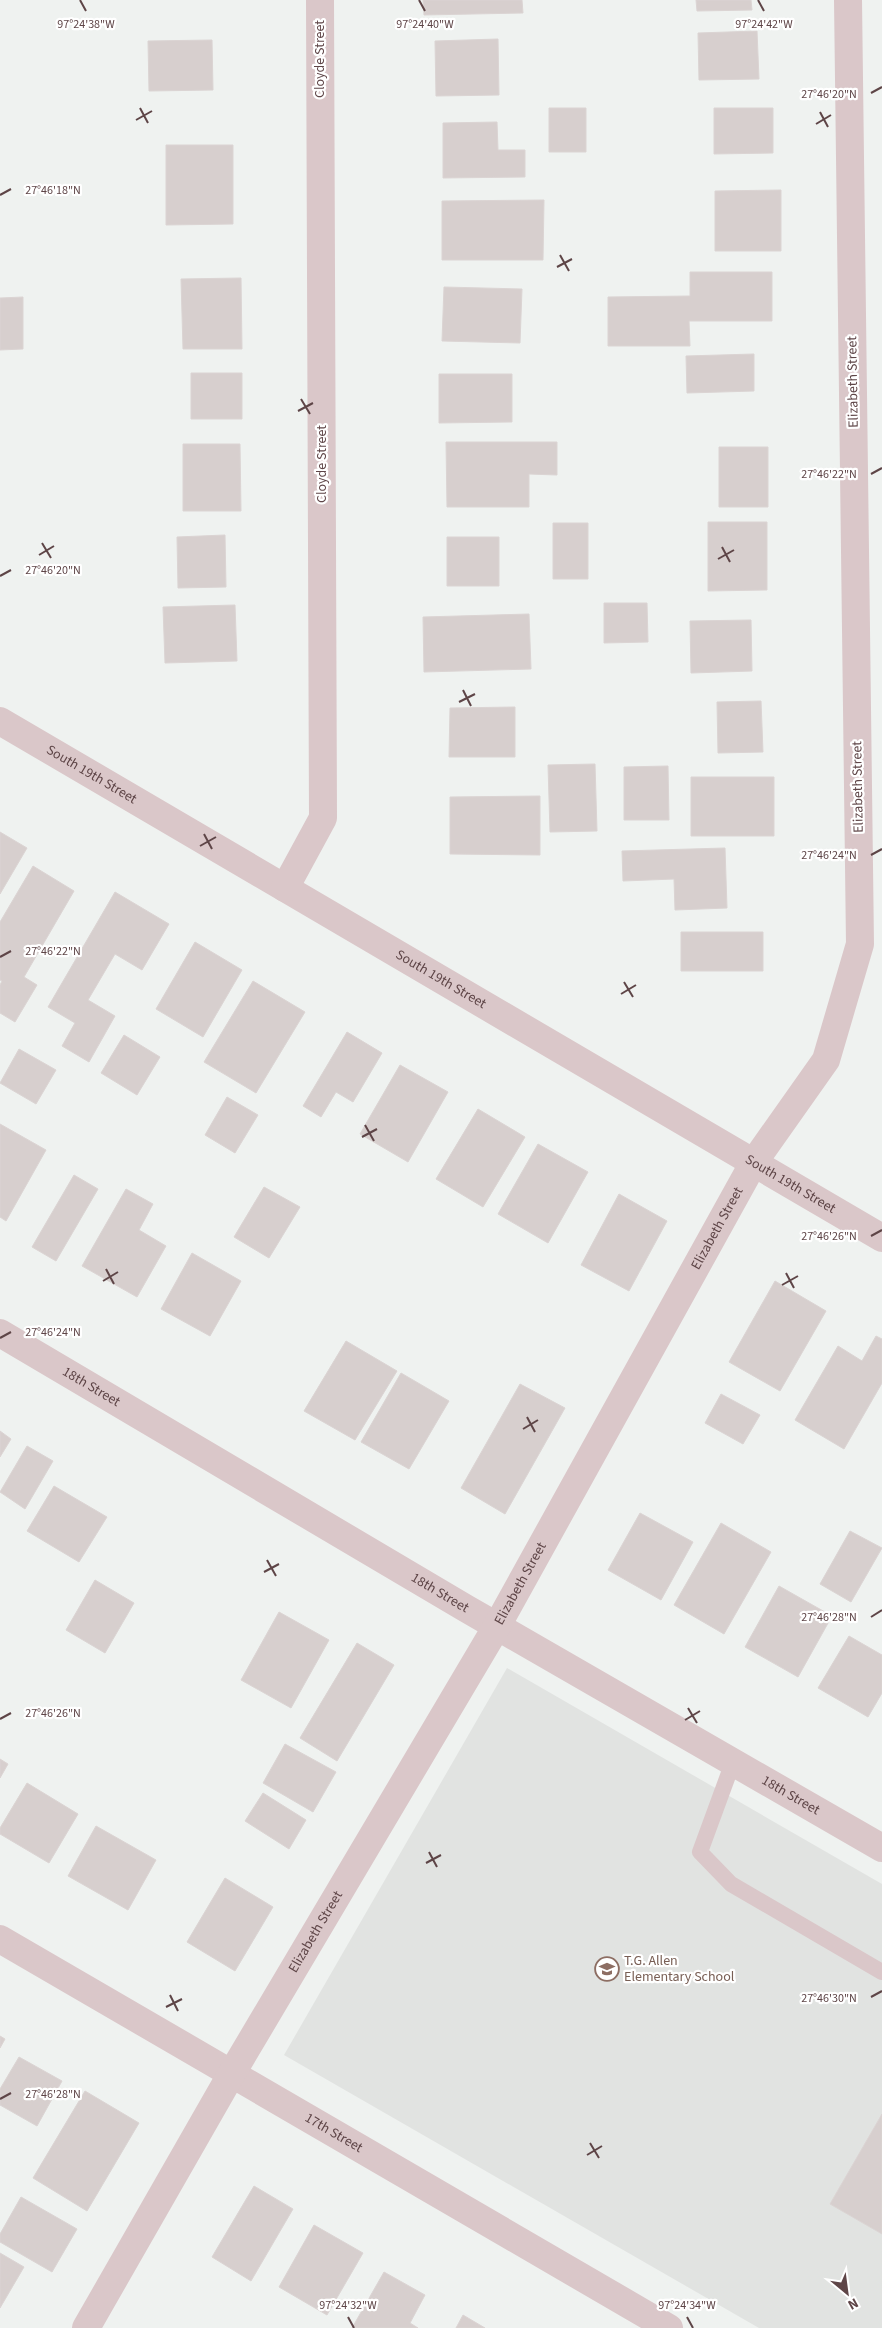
<svg xmlns="http://www.w3.org/2000/svg" width="882" height="2328" font-family="'Source Sans 3',sans-serif">
	<style>
		.education { fill: #e1e3e1 }
		.building { fill: #d7cfce; stroke: #dbd4d3 }
		.lines { fill: none; stroke-linecap: round; stroke-linejoin: round }
		.service { stroke: #dac7c9; stroke-width: 16 }
		.minor { stroke: #dac7c9; stroke-width: 28 }
		.ticks { fill: none; stroke: #5e4547; stroke-width: 2 }
		.labels { text-anchor: middle; dominant-baseline: central; stroke-width: 4.5; stroke-linejoin: round; paint-order: stroke }
		.street-label { font-size: 14px; fill: #5e4547; stroke: #fff }
		.education-label { font-size: 14px; fill: #785e54; stroke: #fff; text-anchor: start }
		.ticks-label { font-size: 12px; text-anchor: middle; fill: #5e4547; stroke: #fff; stroke-width: 4.5; stroke-linejoin: round; paint-order: stroke }
	</style>
	<rect width="100%" height="100%" fill="#eff2f0"/>
	<!-- education -->
	<path class="education" d="M507,1668L882,1884V2328H759L284,2055Z"/>
	<!-- building -->
	<path class="building" d="M423,0H522L523,13L424,15Z
		M696,0H751L752,10L697,11Z
		M757,31L759,79L699,80L698,33Z
		M498,39L499,95L436,96L435,41Z
		M212,40L213,90L149,91L148,41Z
		M549,108H586V152H549Z
		M714,108H773V153L714,154Z
		M497,122L498,150H525V177L443,178V123Z
		M166,145H233V224L166,225Z
		M781,190V251H715V191Z
		M544,200L543,260H442V201Z
		M690,272H772V321H689L690,346H608V297L690,296Z
		M241,278L242,349H183L181,279Z
		M444,287L522,289L520,343L442,341Z
		M23,297V349L0,350V298Z
		M754,354V391L687,393L686,356Z
		M191,373H242V419H191Z
		M439,374H512V422L439,423Z
		M446,442H557V475L529,474V507H447Z
		M183,444H240L241,511H183Z
		M719,447H768V507H719Z
		M708,522H767V590L708,591Z
		M553,523H588V579H553Z
		M225,535L226,587L178,588L177,537Z
		M447,537H499V586H447Z
		M604,603H647L648,642L604,643Z
		M235,605L237,661L165,663L163,607Z
		M529,614L531,669L424,672L423,617Z
		M751,620L752,671L691,673L690,621Z
		M761,701L763,752L718,753L717,702Z
		M515,707V757H449L450,708Z
		M595,764L597,831L550,832L548,765Z
		M668,766L669,820H624V767Z
		M691,777H774V836H691Z
		M540,796V855L450,854V797Z
		M0,832L27,848L0,894Z
		M725,848L727,908L675,910L674,879L623,881L622,851Z
		M33,866L74,891L24,977L37,985L15,1022L0,1013V985L2,981L0,980V922Z
		M115,892L169,924L142,970L115,954L88,1000L115,1016L89,1062L62,1046L75,1023L48,1007Z
		M681,932H763V971H681Z
		M195,942L242,970L203,1037L156,1009Z
		M253,981L305,1012L256,1093L204,1062Z
		M347,1032L382,1053L353,1102L336,1092L321,1117L303,1106Z
		M124,1035L160,1057L137,1095L101,1073Z
		M19,1049L56,1070L36,1104L0,1083Z
		M400,1065L448,1092L408,1162L360,1134Z
		M227,1097L258,1115L235,1153L205,1135Z
		M478,1109L525,1137L483,1207L436,1179Z
		M0,1124L46,1150L6,1221L0,1217Z
		M538,1144L588,1172L548,1243L498,1214Z
		M74,1175L98,1189L56,1261L32,1247Z
		M264,1187L300,1207L269,1258L234,1237Z
		M126,1189L153,1204L139,1230L166,1246L137,1297L82,1266Z
		M619,1194L667,1221L629,1291L581,1265Z
		M192,1253L241,1281L210,1336L161,1309Z
		M775,1281L826,1311L780,1391L729,1362Z
		M876,1336L882,1339V1383L844,1449L795,1420L838,1346L862,1361Z
		M346,1341L397,1371L355,1440L304,1411Z
		M401,1373L449,1401L409,1469L361,1442Z
		M520,1384L565,1408L505,1514L461,1488Z
		M721,1394L760,1415L743,1444L705,1423Z
		M0,1431L11,1439L0,1457Z
		M27,1446L53,1461L25,1509L0,1492Z
		M54,1486L107,1517L79,1562L27,1531Z
		M640,1513L693,1542L661,1600L608,1570Z
		M721,1523L771,1552L724,1634L674,1605Z
		M850,1531L882,1548L851,1602L820,1584Z
		M95,1580L134,1603L105,1653L66,1630Z
		M779,1586L832,1616L798,1677L745,1647Z
		M279,1612L329,1640L291,1708L241,1680Z
		M849,1636L882,1655V1693L868,1717L818,1688Z
		M357,1643L394,1665L337,1761L300,1738Z
		M285,1744L336,1772L313,1812L263,1783Z
		M0,1759L8,1764L0,1778Z
		M27,1783L78,1814L49,1863L0,1834V1828Z
		M263,1793L306,1820L289,1849L245,1821Z
		M96,1826L156,1860L128,1910L68,1876Z
		M225,1878L273,1907L235,1971L187,1942Z
		M0,2036L5,2039L0,2048Z
		M19,2057L62,2081L37,2126L0,2105V2089Z
		M85,2091L139,2123L87,2211L33,2178Z
		M882,2114V2234L830,2204Z
		M254,2186L293,2209L251,2281L212,2257Z
		M21,2197L77,2229L52,2272L0,2242V2234Z
		M314,2225L363,2253L327,2315L279,2287Z
		M0,2253L24,2267L0,2308Z
		M384,2272L425,2295L410,2323L418,2328H352Z
		M463,2315L485,2328H456Z"/>
	<g class="lines">
		<!-- service -->
		<path class="service" d="M733,1762L700,1852L731,1884L882,1972"/>
		<!-- minor -->
		<g class="minor">
			<path id="s1" d="M0,721L882,1238"/>
			<path d="M285,888L323,818L320,0"/>
			<path id="s2" d="M0,1333L467,1609L882,1848"/>
			<path id="s3" d="M0,1939L669,2328"/>
			<path id="s4" d="M86,2328L232,2073L497,1626L754,1162L826,1060L860,944L848,0"/>
		</g>
	</g>
	<!-- ticks -->
	<path class="ticks" d="M80,0L86,11M419,0L425,11M758,0L764,11M871,93L882,87M140,108L148,123M820,112L828,127M136,120L152,111M816,124L831,115M0,195L11,189M560,255L569,271M557,267L572,259M301,399L310,414M298,411L313,403M871,474L882,468M42,543L51,558M722,547L730,562M39,555L54,546M718,559L734,550M0,576L11,570M463,690L471,706M459,702L475,694M204,834L212,849M200,846L216,837M871,855L882,849M0,957L11,951M624,982L633,997M621,994L636,985M365,1125L374,1141M362,1137L377,1129M871,1236L882,1230M106,1269L114,1284M786,1273L794,1288M103,1281L118,1272M782,1285L798,1276M0,1338L11,1332M527,1417L535,1432M523,1429L538,1420M267,1560L276,1576M264,1572L279,1564M871,1617L882,1610M688,1708L697,1723M0,1719L11,1713M685,1720L700,1711M429,1852L437,1867M426,1863L441,1855M170,1995L178,2011M871,1997L882,1991M166,2007L182,1999M0,2099L11,2093M590,2143L599,2158M587,2155L602,2146M348,2317L354,2328M687,2317L693,2328"/>
	<!-- icons -->
	<defs>
		<g id="school-ring" transform="scale(1.25)"><circle r="9.5" fill="#fff" stroke="#8d6e63" stroke-width="1.5"/><path d="M0-5L7-2L0 1L-7-2ZM-4 1L0 2.5L4 1V4Q0 6-4 4Z" fill="#8d6e63"/></g>
	</defs>
	<g fill-rule="evenodd">
		<use href="#school-ring" x="607" y="1969"/>
	</g>
	<g class="labels">
		<!-- street labels -->
		<g class="street-label">
			<text transform="translate(320 59) rotate(-90)">Cloyde Street</text>
			<text transform="translate(853 382) rotate(-91)">Elizabeth Street</text>
			<text transform="translate(322 464) rotate(-90)">Cloyde Street</text>
			<text stroke="none"><textPath href="#s1" startOffset="106">South 19th Street</textPath></text>
			<text transform="translate(858 787) rotate(-91)">Elizabeth Street</text>
			<text stroke="none"><textPath href="#s1" startOffset="511">South 19th Street</textPath></text>
			<text stroke="none"><textPath href="#s1" startOffset="916">South 19th Street</textPath></text>
			<text stroke="none"><textPath href="#s4" startOffset="1268">Elizabeth Street</textPath></text>
			<text stroke="none"><textPath href="#s2" startOffset="106">18th Street</textPath></text>
			<text stroke="none"><textPath href="#s4" startOffset="862">Elizabeth Street</textPath></text>
			<text stroke="none"><textPath href="#s2" startOffset="511">18th Street</textPath></text>
			<text stroke="none"><textPath href="#s2" startOffset="916">18th Street</textPath></text>
			<text stroke="none"><textPath href="#s4" startOffset="458">Elizabeth Street</textPath></text>
			<text stroke="none"><textPath href="#s3" startOffset="386">17th Street</textPath></text>
		</g>
		<!-- education labels -->
		<g class="education-label">
			<text x="624" y="1961">T.G. Allen<tspan x="624" dy="16">Elementary School</tspan></text>
		</g>
	</g>
	<g class="ticks-label">
		<text x="86" y="28">97°24'38"W</text>
		<text x="425" y="28">97°24'40"W</text>
		<text x="764" y="28">97°24'42"W</text>
		<text x="829" y="98">27°46'20"N</text>
		<text x="53" y="194">27°46'18"N</text>
		<text x="829" y="478">27°46'22"N</text>
		<text x="53" y="574">27°46'20"N</text>
		<text x="829" y="859">27°46'24"N</text>
		<text x="53" y="955">27°46'22"N</text>
		<text x="829" y="1240">27°46'26"N</text>
		<text x="53" y="1336">27°46'24"N</text>
		<text x="829" y="1621">27°46'28"N</text>
		<text x="53" y="1717">27°46'26"N</text>
		<text x="829" y="2002">27°46'30"N</text>
		<text x="53" y="2098">27°46'28"N</text>
		<text x="348" y="2309">97°24'32"W</text>
		<text x="687" y="2309">97°24'34"W</text>
	</g>
	<!-- north arrow -->
	<g transform="translate(847 2293) rotate(151)" stroke="#ffffff" stroke-width="4" paint-order="stroke">
	<path d="M0-4L9 19L0 12L-9 19Z" fill="#5e4547"/>
	<text y="-8" font-size="14" font-weight="bold" text-anchor="middle" fill="#5e4547">N</text>
	</g>
</svg>
